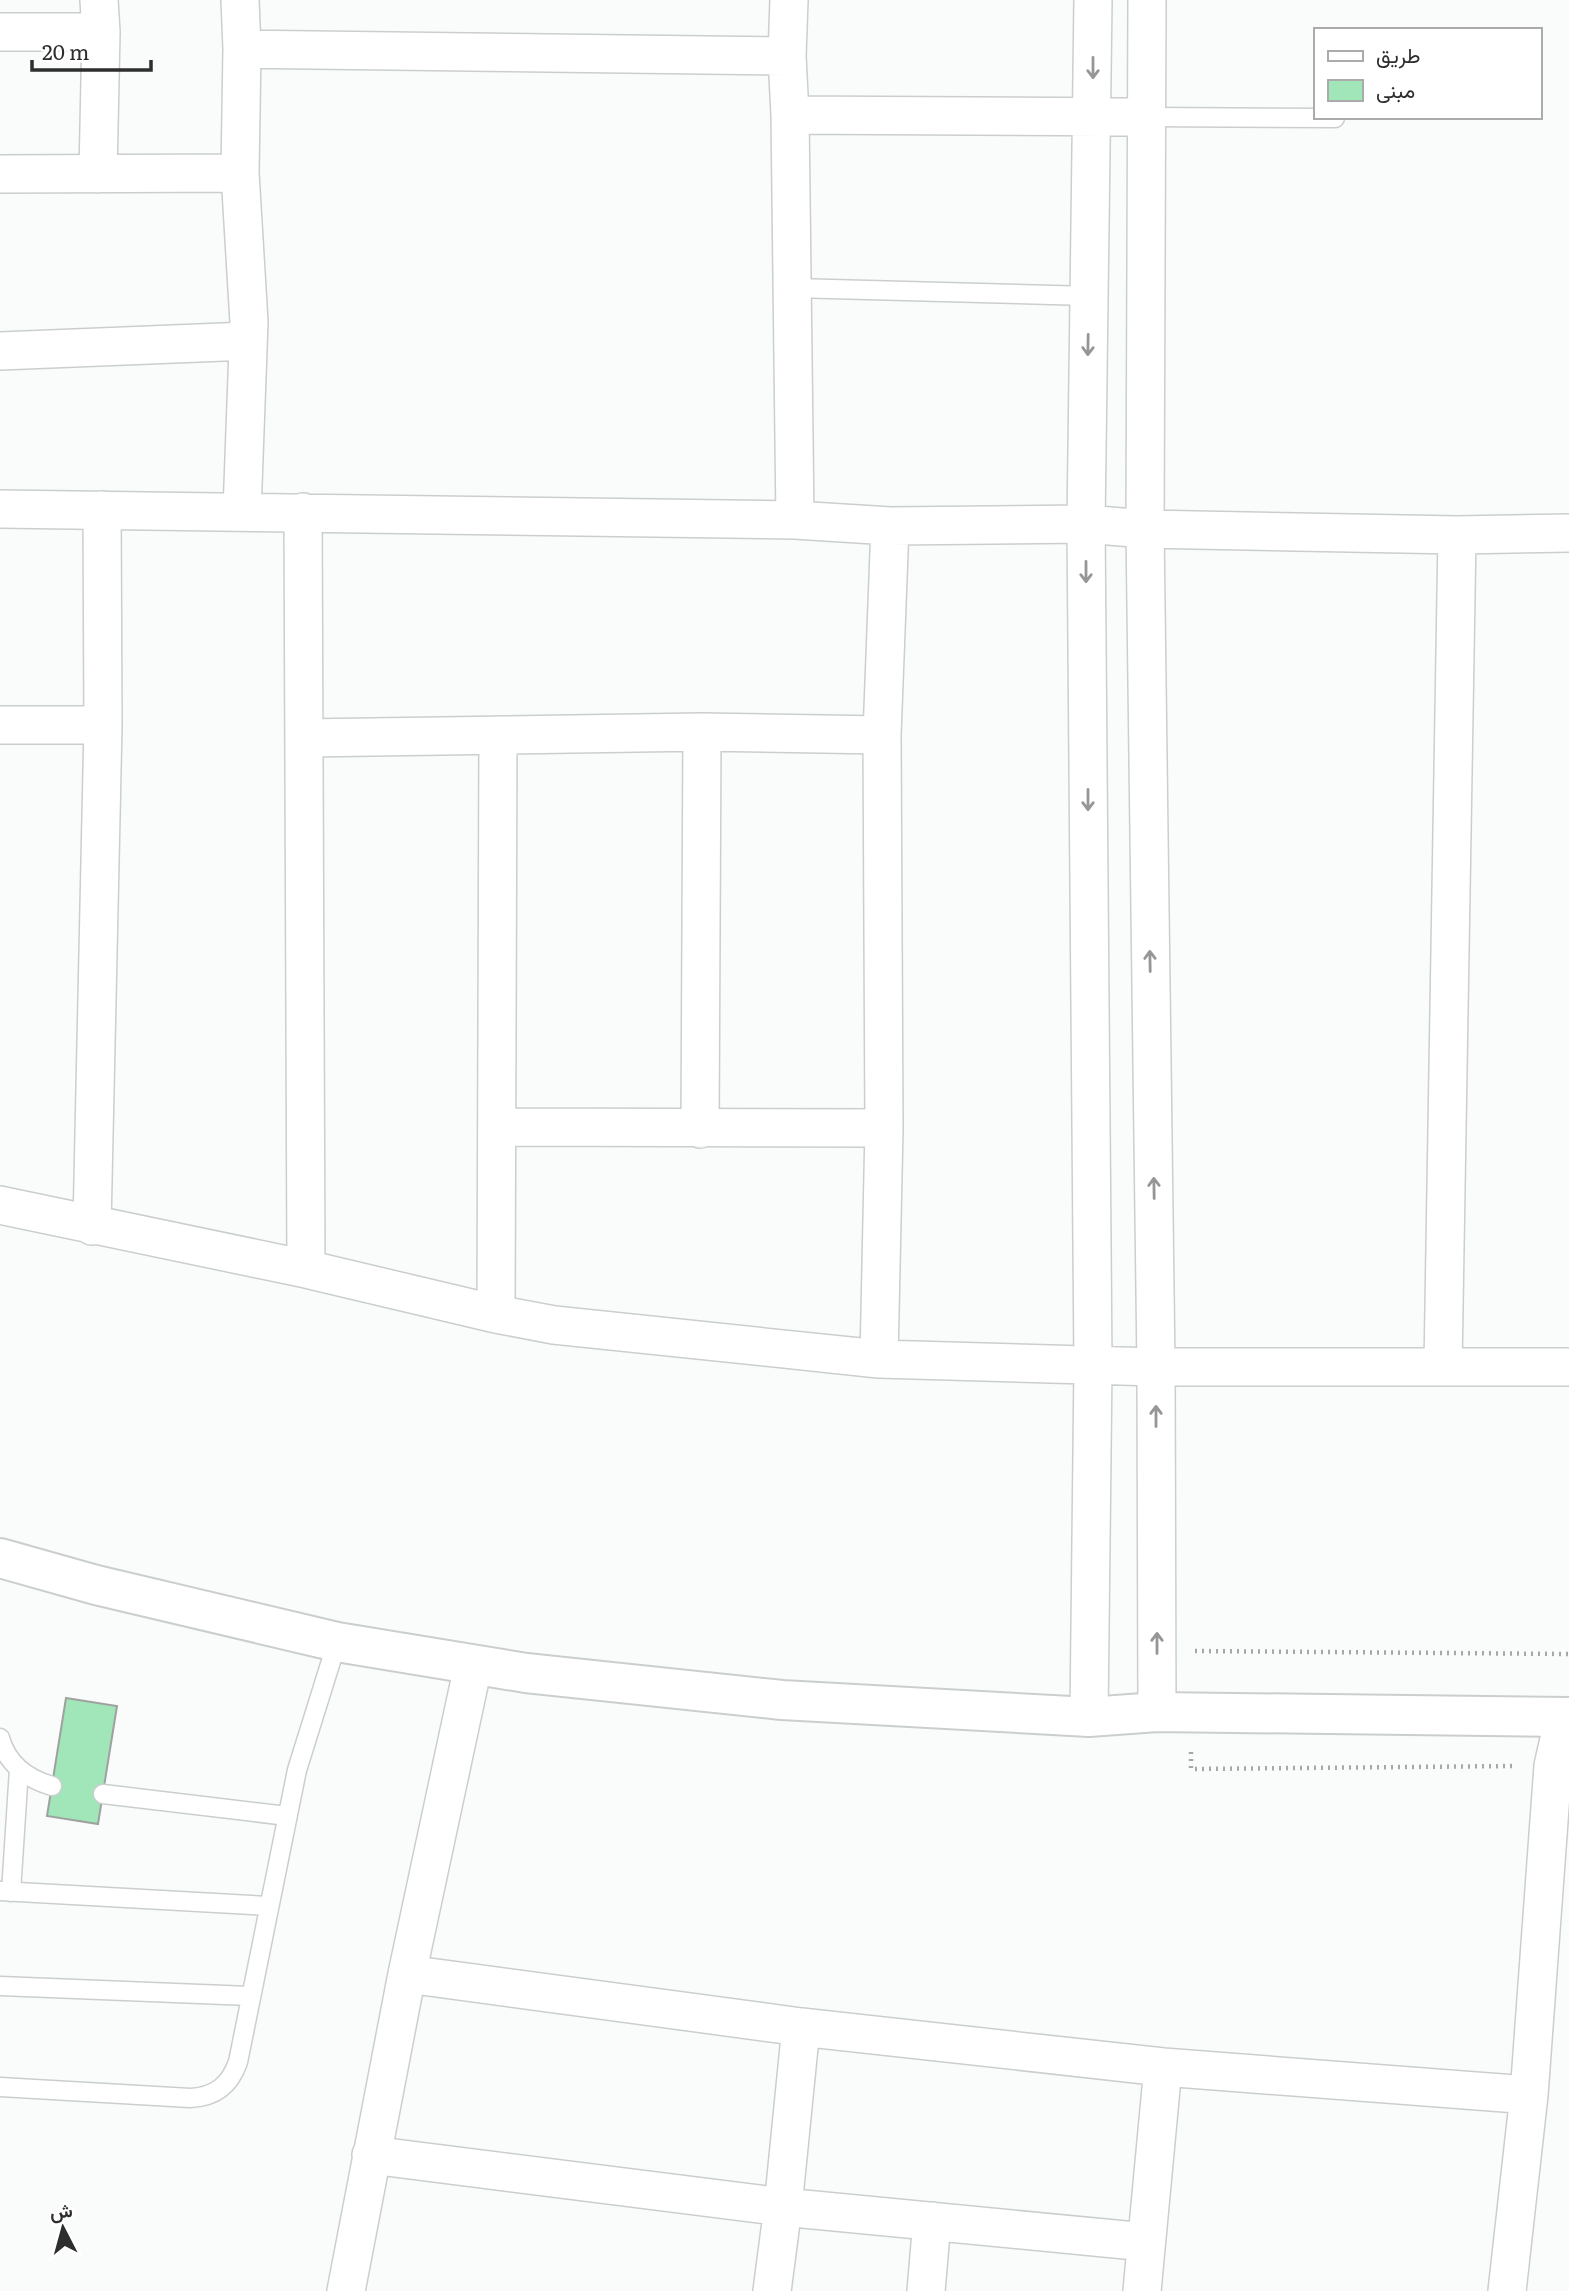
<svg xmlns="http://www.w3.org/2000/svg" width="1569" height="2291" font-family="Literata,Vazirmatn,serif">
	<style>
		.building { fill: #a1e6b9; stroke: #9ea19f; stroke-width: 2 }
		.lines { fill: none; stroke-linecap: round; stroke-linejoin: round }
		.lane-casing { stroke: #cbcfcc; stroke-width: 21 }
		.street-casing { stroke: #cbcfcc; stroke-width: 40 }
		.primary-casing { stroke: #cbcfcc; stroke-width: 42 }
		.path { stroke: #a6a8a6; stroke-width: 4.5; stroke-dasharray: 2 5; stroke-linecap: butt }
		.lane { stroke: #fff; stroke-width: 18 }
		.street { stroke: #fff; stroke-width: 37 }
		.primary { stroke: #fff; stroke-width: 38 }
		.oneway { stroke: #969696 }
	</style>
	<rect width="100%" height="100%" fill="#f9fcfa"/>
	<!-- building -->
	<path class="building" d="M66,1698L117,1706L98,1824L47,1816Z"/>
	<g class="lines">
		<!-- lane casing -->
		<g class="lane-casing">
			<path id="lane" d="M1146,117L1335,118
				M793,288L1089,296
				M0,1738C7,1764 28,1779 52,1786
				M103,1794L287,1816
				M0,1891L268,1906
				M11,1892L19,1769
				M0,1986L250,1996
				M0,2087L190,2098C215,2097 230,2085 238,2062L297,1770L337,1642"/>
		</g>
		<!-- street casing -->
		<g class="street-casing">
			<path id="street" d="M240,0L242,49L240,173L249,322L242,512
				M789,0L787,56L790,115L795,520
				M1147,0L1145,529L1156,1367L1157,1712
				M0,32H101
				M242,49L787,56
				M790,115L1146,117
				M0,174L240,173
				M98,174L101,32L99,0
				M0,351L248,341
				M0,509L795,520L890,526L1086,524L1145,529L1457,535L1569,533
				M303,512L306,1269
				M0,725H103
				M304,738L702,732L882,735
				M498,1127L884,1128
				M700,1129L702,732
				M0,1205L306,1269L496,1314L554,1325L879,1359L1156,1367H1569
				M92,1226L103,725L102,510
				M496,1314L498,735
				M879,1359L884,1128L882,735L890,526
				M1443,1366L1457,535
				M1089,1717L1093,1365L1086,524L1093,0
				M407,1974L801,2027L1163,2067L1529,2095
				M371,2155L783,2207L1146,2242
				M346,2291L407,1974L473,1666
				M772,2291L783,2207L801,2027
				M926,2291L932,2221
				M1142,2291L1163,2067
				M1507,2291L1529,2095L1553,1766L1564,1717"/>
		</g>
		<!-- primary casing -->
		<g class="primary-casing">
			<path id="primary" d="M0,1558L96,1585L337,1642L526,1673L782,1700L1089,1717L1157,1712L1569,1717"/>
		</g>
		<!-- path -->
		<path class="path" d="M1195,1651L1569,1654
			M1191,1752V1769L1515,1766"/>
		<!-- lane -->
		<use href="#lane" class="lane"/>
		<!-- street -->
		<use href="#street" class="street"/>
		<!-- primary -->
		<use href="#primary" class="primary"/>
	</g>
	<!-- one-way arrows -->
	<defs><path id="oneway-shaft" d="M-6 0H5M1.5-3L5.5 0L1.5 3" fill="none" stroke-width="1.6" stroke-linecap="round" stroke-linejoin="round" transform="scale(1.75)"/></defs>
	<g class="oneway">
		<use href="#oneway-shaft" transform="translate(1093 68) rotate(90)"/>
		<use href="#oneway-shaft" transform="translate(1088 345) rotate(91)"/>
		<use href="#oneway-shaft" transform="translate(1086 572) rotate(90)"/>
		<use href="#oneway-shaft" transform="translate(1088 800) rotate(90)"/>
		<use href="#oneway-shaft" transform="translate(1150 961) rotate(-91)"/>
		<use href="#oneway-shaft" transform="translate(1154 1188) rotate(-91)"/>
		<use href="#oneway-shaft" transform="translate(1156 1416) rotate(-90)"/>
		<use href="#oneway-shaft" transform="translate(1157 1643) rotate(-90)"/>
	</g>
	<!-- legend -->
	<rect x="1314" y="28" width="228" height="91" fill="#ffffff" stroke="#ababab" stroke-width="2"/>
	<rect x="1328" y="51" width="35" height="10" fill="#ffffff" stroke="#ababab" stroke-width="2"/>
	<text x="1376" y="63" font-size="21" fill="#2d2e2d">طريق</text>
	<rect x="1328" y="80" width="35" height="21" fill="#a1e6b9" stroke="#ababab" stroke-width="2"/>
	<text x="1376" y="98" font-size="21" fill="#2d2e2d">مبنى</text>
	<!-- north arrow -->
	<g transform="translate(63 2228) rotate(354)" stroke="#ffffff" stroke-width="5" paint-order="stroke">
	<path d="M0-5L12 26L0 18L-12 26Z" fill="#2d2e2d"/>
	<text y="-10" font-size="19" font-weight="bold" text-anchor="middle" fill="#2d2e2d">ش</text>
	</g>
	<!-- scale -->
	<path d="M32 60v10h119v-10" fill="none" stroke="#2d2e2d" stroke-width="3.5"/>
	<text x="42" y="60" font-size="21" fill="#2d2e2d" stroke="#ffffff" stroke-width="5" paint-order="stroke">20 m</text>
</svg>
